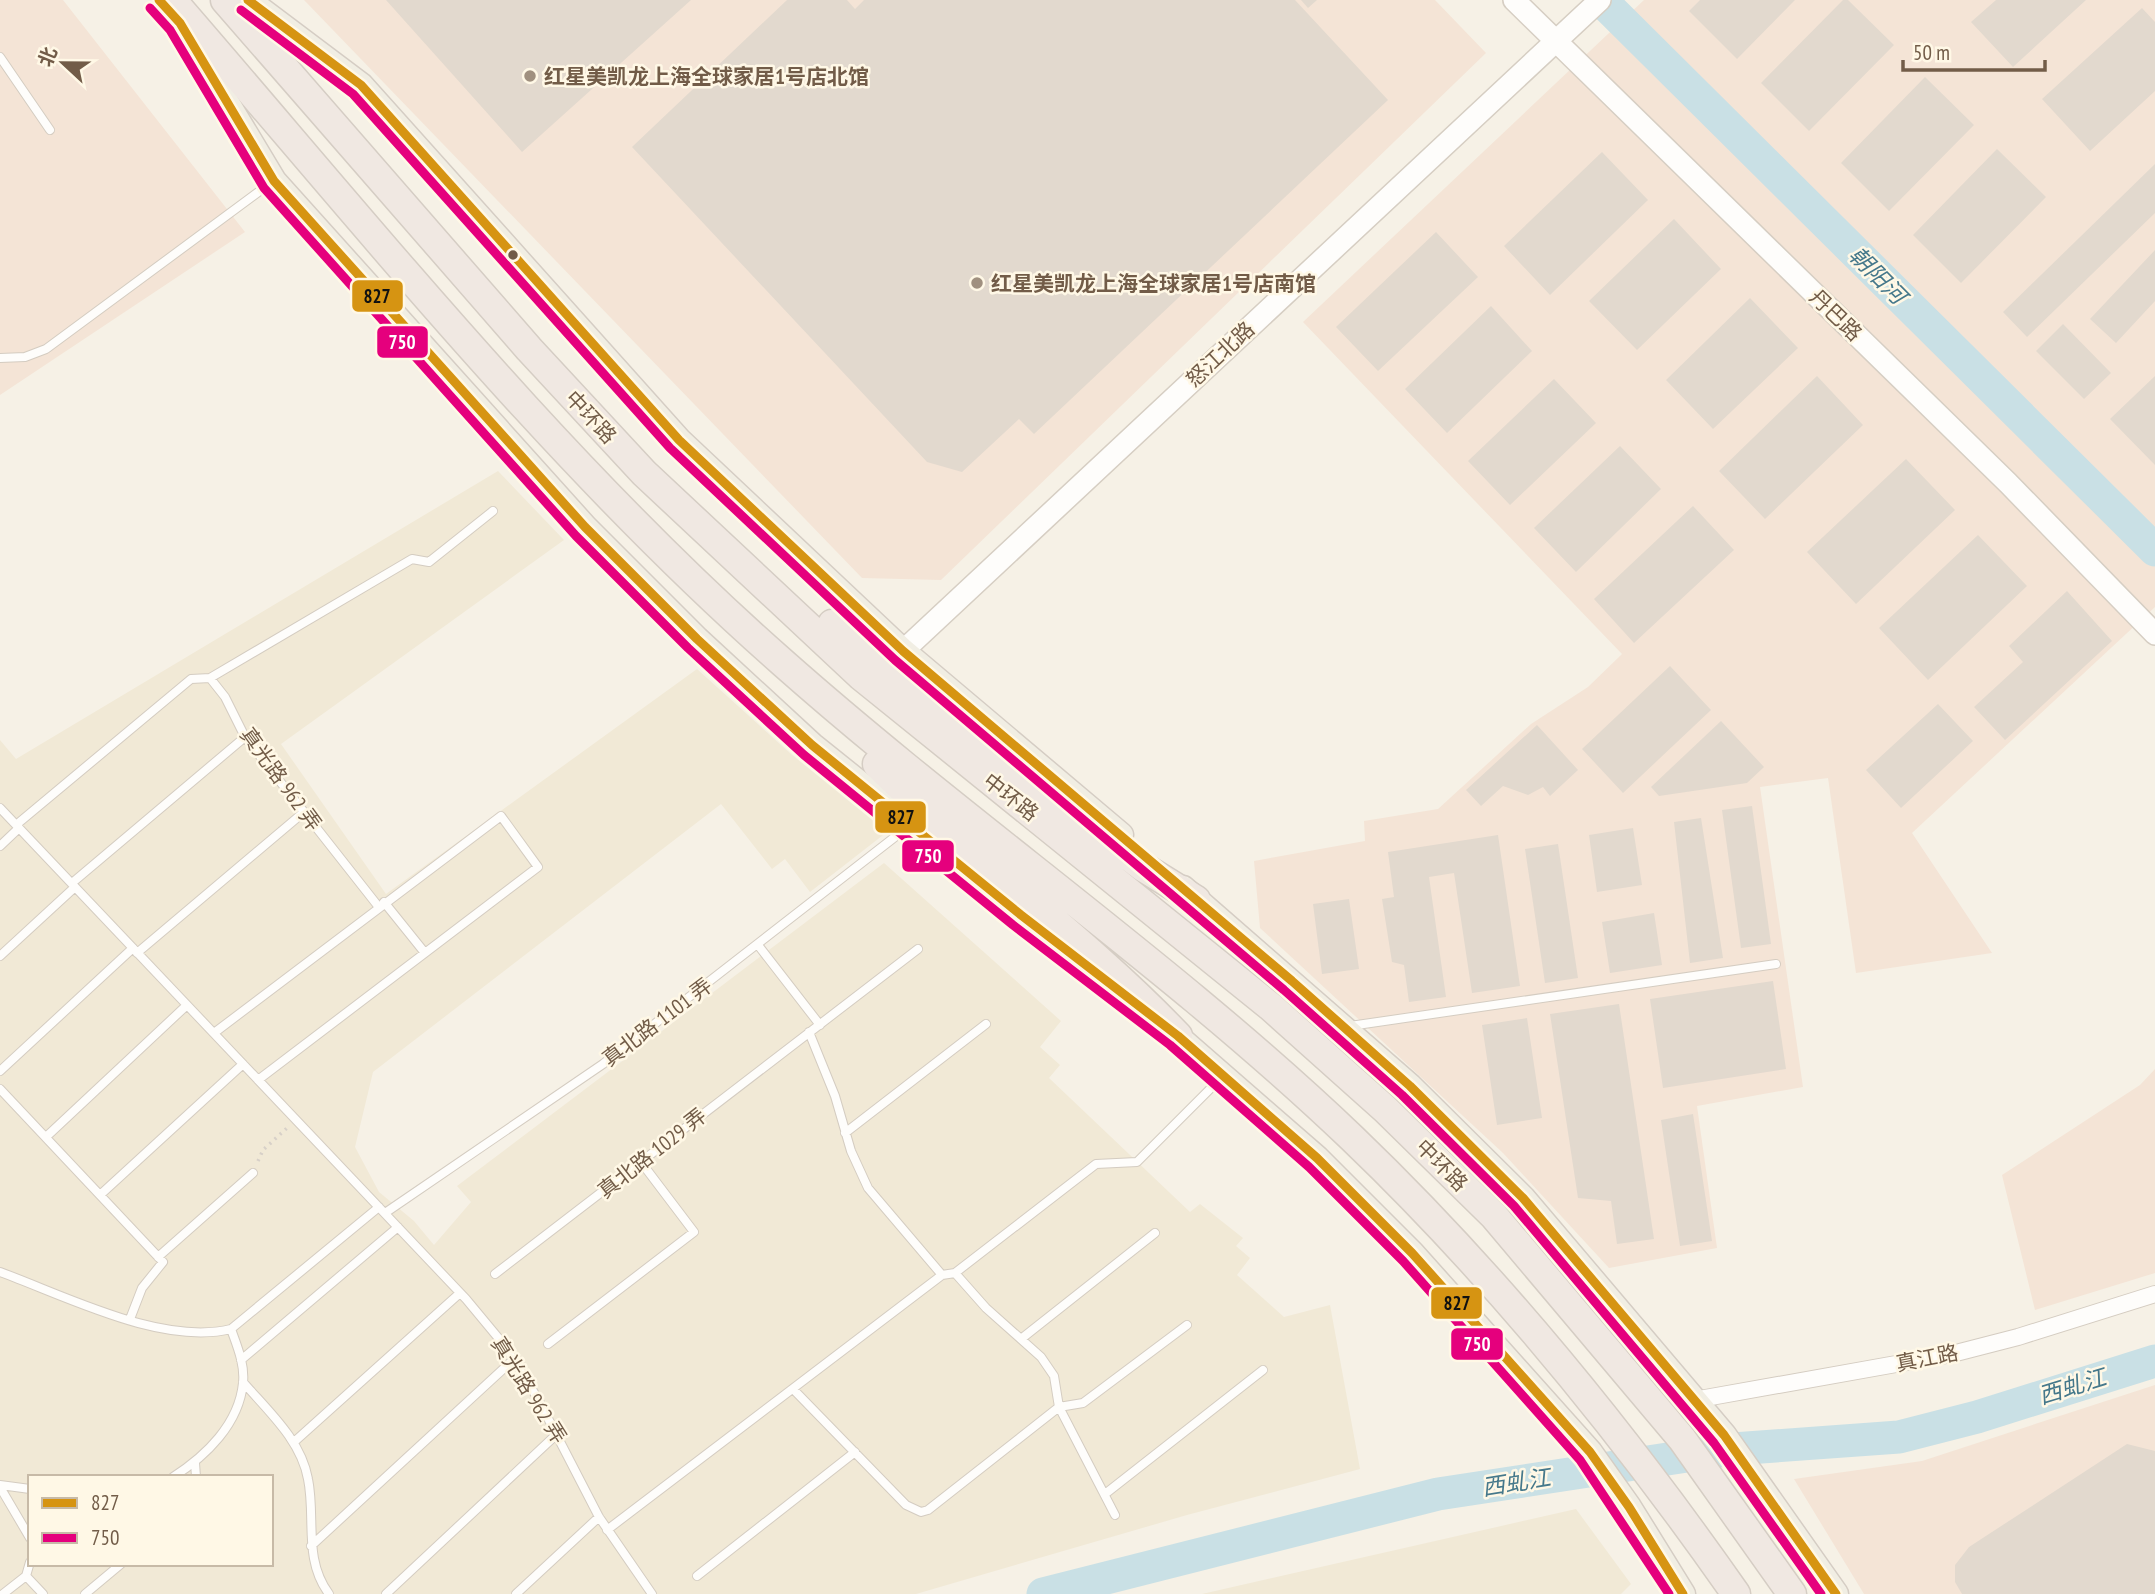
<svg xmlns="http://www.w3.org/2000/svg" width="2155" height="1594" font-family="'PT Sans Narrow','Noto Sans SC',sans-serif">
	<style>
		.residential { fill: #f1e9d6; fill-rule: evenodd }
		.commercial { fill: #f4e4d6 }
		.lines { fill: none; stroke-linecap: round; stroke-linejoin: round }
		.river { stroke: #c9e0e5; stroke-width: 33 }
		.building { fill: #e2d9ce }
		.lane-casing { stroke: #d4ccc1; stroke-width: 10 }
		.street-casing { stroke: #d4ccc1; stroke-width: 18 }
		.secondary-casing { stroke: #d6cec3; stroke-width: 24 }
		.primary-casing { stroke: #d5cdc4; stroke-width: 27 }
		.highway-casing { stroke: #d5cdc4; stroke-width: 31 }
		.path { stroke: #d7d0c8; stroke-width: 3.5; stroke-dasharray: 2 5; stroke-linecap: butt }
		.lane { stroke: #fefdfb; stroke-width: 8 }
		.street { stroke: #fefdfb; stroke-width: 16 }
		.secondary { stroke: #fefdfb; stroke-width: 21 }
		.primary { stroke: #f1eee3; stroke-width: 24 }
		.highway { stroke: #f0e8e2; stroke-width: 28 }
		.bus-1-casing { stroke: #fff8e6; stroke-width: 14 }
		.bus-2-casing { stroke: #fff8e6; stroke-width: 14 }
		.bus-1 { stroke: #d69412; stroke-width: 9 }
		.bus-2 { stroke: #e5007d; stroke-width: 9 }
		.poi-dot { fill: #a0907f; stroke: #fff8e6; stroke-width: 2.5 }
		.bus-dot { fill: #725c48; stroke: #fff8e6; stroke-width: 2.5 }
		.labels { text-anchor: middle; dominant-baseline: central; stroke-width: 5; stroke-linejoin: round; paint-order: stroke }
		.poi-label { font-size: 21px; font-weight: bold; fill: #725c48; stroke: #fff8e6; text-anchor: start }
		.street-label { font-size: 21px; fill: #725c48; stroke: #fff8e6 }
		.water-label { font-size: 23px; font-style: italic; fill: #45788b; stroke: #fff8e6 }
		.line-badge { stroke: #fff8e6; stroke-width: 2.5 }
		.badge-label { font-size: 19px; text-anchor: middle; font-weight: bold; fill: #fff }
		.pale-badge-label { font-size: 19px; text-anchor: middle; font-weight: bold; fill: #111 }
	</style>
	<rect width="100%" height="100%" fill="#f6f1e6"/>
	<!-- residential -->
	<path class="residential" d="M498,471L564,540L281,744L386,894L697,669L791,754L887,832L810,892L785,859L772,869L721,804L373,1072L355,1147L379,1192L414,1221L434,1245L471,1202L457,1186L884,863L1061,1021L1040,1047L1060,1065L1049,1078L1190,1212L1200,1204L1243,1238L1236,1246L1250,1258L1237,1275L1284,1317L1330,1305L1360,1469L1187,1515L916,1594H0V740L16,759ZM30,1477H271V1564H30Z
		M1576,1509L1631,1584L1621,1594H1202Z"/>
	<!-- commercial -->
	<path class="commercial" d="M0,0H63L245,232L0,395Z
		M304,0H1435L1486,53L941,580L862,578Z
		M1644,0H2155V607L1912,833L1992,953L1856,973L1828,778L1760,787L1803,1087L1697,1106L1717,1248L1609,1268L1503,1153L1260,928L1254,861L1365,841L1364,821L1438,809L1531,724L1588,687L1622,654L1303,322Z
		M2155,1069V1273L2035,1310L2002,1175L2140,1085Z
		M2155,1385V1594H1864L1794,1479L1922,1461Z"/>
	<g class="lines">
		<!-- river -->
		<path class="river" d="M1601,0L2155,550
			M1043,1594L1438,1494L1733,1449L1899,1437L1977,1417L2155,1361"/>
	</g>
	<!-- building -->
	<path class="building" d="M386,0H691L522,152Z
		M787,0H847L855,9L864,0H1295L1388,100L1034,434L1019,419L962,472L927,462L632,147Z
		M1301,0H1317L1308,8Z
		M1700,0H1795L1737,59L1689,11Z
		M1843,0H1848L1894,45L1809,131L1761,83Z
		M1996,0H2086L2013,67L1971,22Z
		M2142,8L2155,22V91L2090,151L2042,99Z
		M1925,77L1974,125L1889,211L1841,163Z
		M1997,149L2046,197L1961,283L1913,235Z
		M1602,152L1648,200L1550,295L1504,246Z
		M2155,164V213L2027,337L2003,312Z
		M1674,219L1721,269L1637,350L1589,301Z
		M1436,232L1478,277L1378,371L1336,327Z
		M2155,250V301L2116,343L2090,319Z
		M1750,298L1798,348L1713,429L1666,380Z
		M1491,306L1532,351L1447,433L1405,389Z
		M2063,324L2111,373L2084,399L2036,351Z
		M1817,376L1863,425L1765,519L1719,471Z
		M2155,376V465L2110,419Z
		M1554,379L1596,423L1510,505L1468,461Z
		M1620,446L1661,489L1576,572L1534,528Z
		M1906,459L1955,510L1856,604L1807,552Z
		M1693,506L1734,550L1634,643L1594,599Z
		M1978,535L2027,586L1928,680L1879,628Z
		M2067,591L2112,641L2005,740L1974,707L2023,662L2009,646Z
		M1670,666L1711,710L1623,793L1582,749Z
		M1938,704L1973,741L1901,808L1866,770Z
		M1721,721L1764,767L1747,783L1659,796L1651,787Z
		M1537,725L1578,770L1550,796L1543,787L1528,795L1503,786L1481,806L1466,790Z
		M1752,806L1771,944L1741,948L1722,810Z
		M1701,818L1723,958L1690,963L1674,822Z
		M1633,828L1642,885L1597,892L1589,835Z
		M1498,835L1520,986L1472,993L1454,873L1429,877L1446,997L1409,1002L1404,965L1392,962L1382,899L1394,897L1388,852Z
		M1558,844L1578,978L1545,983L1525,849Z
		M1349,899L1359,969L1322,974L1313,904Z
		M1654,913L1662,965L1610,973L1602,922Z
		M1773,981L1786,1069L1663,1088L1650,999Z
		M1619,1004L1654,1239L1617,1244L1611,1201L1578,1198L1550,1014Z
		M1527,1018L1542,1118L1497,1125L1482,1025Z
		M1693,1114L1712,1241L1680,1246L1661,1120Z
		M2127,1444L2155,1451V1594H1962L1955,1582V1565L1969,1547Z"/>
	<g class="lines">
		<!-- lane casing -->
		<g class="lane-casing">
			<path id="lane" d="M0,57L50,130
				M0,358L25,357L46,349L272,182
				M210,678L225,697L245,737L378,906
				M0,808L466,1299L505,1346L538,1399L599,1517L652,1594
				M16,825L191,679L210,678L412,559L429,562L493,511
				M0,846L19,828
				M72,883L245,737
				M384,902L425,953
				M758,945L820,1025
				M137,953L304,812
				M0,956L75,887
				M1350,1026L1776,964
				M809,1032L835,1096L851,1151L868,1188L942,1275
				M214,1033L501,816L538,867L258,1080
				M0,1071L133,948
				M0,1089L163,1262L142,1288L130,1319
				M845,1133L986,1024
				M46,1137L187,1005
				M100,1195L243,1064
				M385,1213L603,1064L909,826
				M158,1257L253,1173
				M0,1272C66,1296 162,1346 231,1329L379,1207
				M955,1273L986,1308L1041,1357L1054,1376L1059,1407L1115,1515
				M495,1274L918,949
				M1021,1339L1155,1233
				M548,1344L694,1232L641,1162
				M241,1360L398,1227
				M243,1382C268,1411 301,1440 308,1479C316,1518 303,1559 329,1594
				M793,1389L906,1505L921,1512L928,1510L1059,1407L1083,1403L1187,1325
				M294,1442L460,1293
				M195,1463L196,1477
				M173,1477C206,1456 239,1424 243,1383C245,1364 237,1346 231,1329
				M0,1485L30,1489
				M0,1487L30,1538
				M1105,1494L1263,1370
				M607,1530L942,1275L955,1273L1096,1164L1137,1162L1220,1079
				M311,1546L513,1360
				M30,1562L26,1576L43,1594
				M697,1576L855,1452
				M3,1594L26,1576
				M85,1594L121,1564
				M386,1594L558,1433
				M516,1594L599,1517"/>
		</g>
		<!-- street casing -->
		<g class="street-casing">
			<path id="street" d="M1694,1400L1952,1354L2018,1337L2155,1294"/>
		</g>
		<!-- secondary casing -->
		<g class="secondary-casing">
			<path id="secondary" d="M1514,0L2008,483L2155,634
				M903,651L1600,0"/>
		</g>
		<!-- primary casing -->
		<g class="primary-casing">
			<path id="primary" d="M248,0L361,85L679,440L903,651L1121,835
				M178,21L274,181L585,527L697,639L812,745L1086,965
				M1183,888L1410,1086L1523,1198L1724,1435L1836,1594
				M1162,1023L1317,1158L1412,1253L1590,1452L1629,1507L1683,1594"/>
		</g>
		<!-- highway casing -->
		<g class="highway-casing">
			<path id="highway" d="M172,0C368,226 557,464 782,662C967,826 1173,967 1352,1138C1496,1276 1622,1431 1736,1594
				M225,0L529,349L644,473L861,676L1271,1007L1385,1109L1494,1216L1682,1439L1792,1594
				M832,624L933,707L1143,867L1196,900
				M877,764C973,860 1085,938 1178,1036"/>
		</g>
		<!-- path -->
		<path class="path" d="M258,1161L263,1150L287,1128"/>
		<!-- lane -->
		<use href="#lane" class="lane"/>
		<!-- street -->
		<use href="#street" class="street"/>
		<!-- secondary -->
		<use href="#secondary" class="secondary"/>
		<!-- primary -->
		<use href="#primary" class="primary"/>
		<!-- highway -->
		<use href="#highway" class="highway"/>
		<!-- bus-1 casing -->
		<g class="bus-1-casing">
			<path id="bus-1" d="M159,0L180,23L274,181L585,527L697,639L812,745L1021,915L1178,1036L1317,1158L1412,1253L1590,1452L1629,1507L1683,1594
				M248,0L361,85L679,440L903,651L1292,981L1410,1086L1523,1198L1724,1435L1836,1594"/>
		</g>
		<!-- bus-2 casing -->
		<g class="bus-2-casing">
			<path id="bus-2" d="M150,8L170,30L264,188L576,536L688,648L804,755L1013,925L1170,1045L1309,1167L1403,1261L1580,1460L1669,1594
				M241,10L353,94L670,448L895,660L1284,990L1402,1095L1514,1206L1714,1443L1821,1594"/>
		</g>
		<!-- bus-1 -->
		<use href="#bus-1" class="bus-1"/>
		<!-- bus-2 -->
		<use href="#bus-2" class="bus-2"/>
	</g>
	<!-- markers -->
	<g class="poi-dot">
		<circle cx="530" cy="76" r="7"/>
		<circle cx="977" cy="283" r="7"/>
	</g>
	<circle class="bus-dot" cx="513" cy="255" r="6"/>
	<g class="labels">
		<!-- poi labels -->
		<g class="poi-label">
			<text x="544" y="76">红星美凯龙上海全球家居1号店北馆</text>
			<text x="991" y="283">红星美凯龙上海全球家居1号店南馆</text>
		</g>
		<!-- street labels -->
		<g class="street-label">
			<text transform="translate(1836 315) rotate(44)">丹巴路</text>
			<text transform="translate(1220 354) rotate(-43)">怒江北路</text>
			<text transform="translate(591 417) rotate(47)">中环路</text>
			<text transform="translate(281 779) rotate(54)">真光路 962 弄</text>
			<text transform="translate(1011 797) rotate(38)">中环路</text>
			<text transform="translate(657 1022) rotate(-37)">真北路 1101 弄</text>
			<text transform="translate(652 1153) rotate(-38)">真北路 1029 弄</text>
			<text transform="translate(1442 1165) rotate(45)">中环路</text>
			<text transform="translate(1927 1358) rotate(-11)">真江路</text>
			<text transform="translate(529 1390) rotate(58)">真光路 962 弄</text>
		</g>
		<!-- water labels -->
		<g class="water-label">
			<text transform="translate(1878 275) rotate(45)">朝阳河</text>
			<text transform="translate(2072 1386) rotate(-17)">西虬江</text>
			<text transform="translate(1516 1482) rotate(-9)">西虬江</text>
		</g>
	</g>
	<g class="line-badge">
		<rect x="351" y="279" width="53" height="34" rx="7" fill="#d69412"/>
		<rect x="376" y="325" width="53" height="34" rx="7" fill="#e5007d"/>
		<rect x="874" y="800" width="53" height="34" rx="7" fill="#d69412"/>
		<rect x="901" y="839" width="54" height="34" rx="7" fill="#e5007d"/>
		<rect x="1430" y="1286" width="53" height="34" rx="7" fill="#d69412"/>
		<rect x="1450" y="1327" width="54" height="34" rx="7" fill="#e5007d"/>
	</g>
	<g class="badge-label">
		<text x="402" y="349">750</text>
		<text x="928" y="863">750</text>
		<text x="1477" y="1351">750</text>
	</g>
	<g class="pale-badge-label">
		<text x="377" y="303">827</text>
		<text x="901" y="824">827</text>
		<text x="1457" y="1310">827</text>
	</g>
	<!-- legend -->
	<rect x="28" y="1475" width="245" height="91" fill="#fff8e6" stroke="#c7baa7" stroke-width="2"/>
	<rect x="42" y="1498" width="35" height="10" fill="#d69412" stroke="#c7baa7" stroke-width="2"/>
	<text x="91" y="1510" font-size="21" fill="#725c48">827</text>
	<rect x="42" y="1533" width="35" height="10" fill="#e5007d" stroke="#c7baa7" stroke-width="2"/>
	<text x="91" y="1545" font-size="21" fill="#725c48">750</text>
	<!-- north arrow -->
	<g transform="translate(63 63) rotate(292)" stroke="#fff8e6" stroke-width="5" paint-order="stroke">
	<path d="M0-5L12 26L0 18L-12 26Z" fill="#725c48"/>
	<text y="-10" font-size="19" font-weight="bold" text-anchor="middle" fill="#725c48">北</text>
	</g>
	<!-- scale -->
	<path d="M1903 60v10h142v-10" fill="none" stroke="#725c48" stroke-width="3.5"/>
	<text x="1913" y="60" font-size="21" fill="#725c48" stroke="#fff8e6" stroke-width="5" paint-order="stroke">50 m</text>
</svg>
